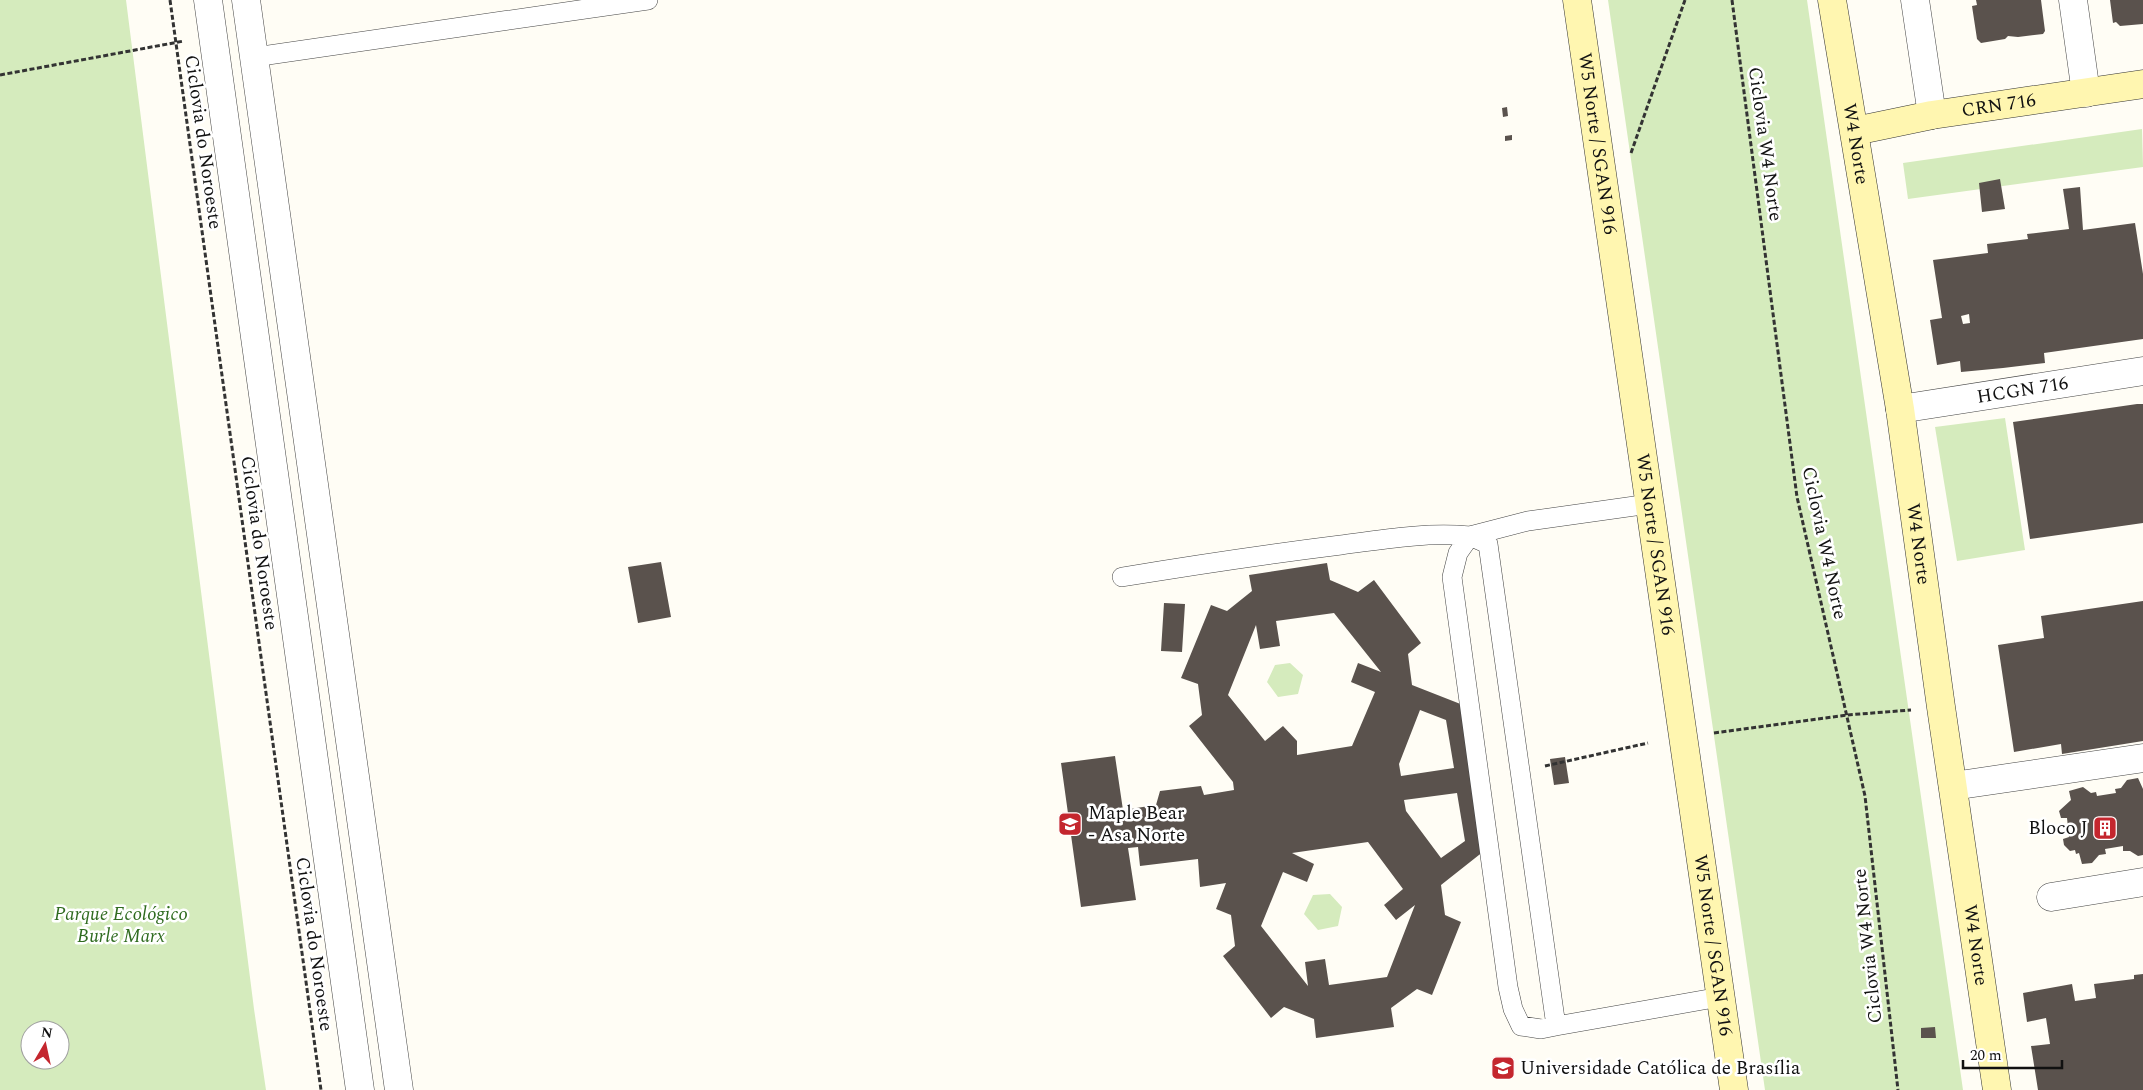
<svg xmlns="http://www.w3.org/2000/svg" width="2143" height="1090" font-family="Spectral,serif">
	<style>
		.green { fill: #d5ebbd; fill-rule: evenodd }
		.building { fill: #5a524d; fill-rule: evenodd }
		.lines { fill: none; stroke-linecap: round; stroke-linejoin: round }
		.service-casing { stroke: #444; stroke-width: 20 }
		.minor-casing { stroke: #444; stroke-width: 29 }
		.tertiary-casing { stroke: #444; stroke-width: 29 }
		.secondary-casing { stroke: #333; stroke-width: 29 }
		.path { stroke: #333; stroke-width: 3; stroke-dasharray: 5 2.5; stroke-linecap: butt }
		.service { stroke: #fff; stroke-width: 19 }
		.minor { stroke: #fff; stroke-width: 28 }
		.tertiary { stroke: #fff; stroke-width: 28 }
		.secondary { stroke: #fff6b0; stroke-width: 28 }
		.labels { text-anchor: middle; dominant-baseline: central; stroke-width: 5; stroke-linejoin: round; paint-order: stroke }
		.street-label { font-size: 19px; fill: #111; stroke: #fff }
		.poi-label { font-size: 19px; fill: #111; stroke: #fff; text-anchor: start }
		.park-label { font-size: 19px; font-style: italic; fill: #2f6b1f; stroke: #fff }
	</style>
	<rect width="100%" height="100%" fill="#fffdf5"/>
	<!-- green -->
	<path class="green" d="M0,0H126L254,1009L266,1090H0ZM30,1030H60V1060H30Z
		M1608,0H1807L1963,1090H1765Z
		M2142,129L2143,167L1908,199L1903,163Z
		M2005,418L2025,550L1957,561L1935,427Z
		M1290,663L1303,675L1298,694L1278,697L1267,682L1275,665Z
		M1330,894L1342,907L1338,926L1318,930L1304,914L1313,895Z"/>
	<!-- building -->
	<path class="building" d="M1976,0H2041L2045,31L2043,34L2018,37L2008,36L2005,39L1981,43L1977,39L1972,6L1977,5Z
		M2110,0H2143V24L2120,26L2116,22L2113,23Z
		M1507,107L1508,116L1503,117L1502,108Z
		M1512,135V140L1505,141V136Z
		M2000,179L2005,209L1982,212L1979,183Z
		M2080,187L2083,230L2135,223L2143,274V339L2044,353L2045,363L2003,368L1961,372L1960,361L1937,365L1930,320L1942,318L1933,260L1988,253L1987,244L2028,239L2027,234L2069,229L2063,189ZM1969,314L1970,323L1963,324L1961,316Z
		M2137,404H2143V523L2030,539L2013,422Z
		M661,562L671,617L638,623L628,567Z
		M1327,563L1330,580L1358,592L1374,580L1421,643L1408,654L1412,685L1463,705L1484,851L1441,885L1445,915L1461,922L1432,995L1417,989L1391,1008L1394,1027L1316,1038L1314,1019L1284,1007L1271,1018L1223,956L1235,946L1231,915L1216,909L1226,883L1200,887L1198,859L1140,866L1138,847L1128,848L1136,900L1081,907L1061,763L1115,756L1123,810L1156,805L1160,791L1201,786L1204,795L1234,790L1233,782L1189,726L1202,715L1198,684L1181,678L1211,605L1227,611L1252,591L1249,575ZM1334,613L1381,672L1358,663L1351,682L1375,692L1352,746L1297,755V741L1283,726L1265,741L1228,695L1256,625L1260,649L1280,646L1276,621ZM1420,710L1446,720L1454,768L1401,776L1399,764ZM1457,793L1465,841L1441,858L1406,811L1404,800ZM1368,842L1403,889L1384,905L1396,920L1415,905L1387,977L1329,985L1325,959L1305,962L1308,986L1261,926L1283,872L1307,882L1314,864L1292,853Z
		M2143,601V741L2062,754L2061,744L2014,752L1998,645L2044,638L2041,616Z
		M1164,603L1185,604L1182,652L1161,651Z
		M1565,757L1569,783L1554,785L1550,759Z
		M2138,778L2143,789V855L2138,856L2130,851H2123V846L2105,849L2106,854L2099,855L2092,863L2082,864L2079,853L2076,854L2075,850L2070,851L2064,845L2063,839L2069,837L2067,818H2061L2059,811L2071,800L2069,791L2083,787L2091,793L2096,792L2097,796L2116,793L2115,789L2121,788L2127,780Z
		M2143,974V1090H2038L2031,1046L2050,1044L2046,1018L2027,1022L2023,993L2072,984L2075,1001L2096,998L2094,984L2134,979V975Z
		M1935,1027L1936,1038H1921V1028Z"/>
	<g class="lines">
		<!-- service casing -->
		<g class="service-casing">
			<path id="service" d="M254,57L648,0
				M1649,504L1528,521L1470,536L1488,544L1556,1026L1720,997
				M1122,577C1195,565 1268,554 1341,545C1385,539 1427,532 1470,536L1458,553L1452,577L1508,987L1513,1009L1521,1026L1541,1029L1556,1026"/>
		</g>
		<!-- minor casing -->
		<g class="minor-casing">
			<g id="minor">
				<path d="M1915,0L1932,115"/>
				<path d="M2073,0L2086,93"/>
				<path id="s1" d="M1900,409L2143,371"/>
				<path d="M1953,786L2143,758"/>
				<path d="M2051,897L2143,882"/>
			</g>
		</g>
		<!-- tertiary casing -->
		<g class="tertiary-casing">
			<path id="tertiary" d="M208,0L360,1090
				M246,0L399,1090"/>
		</g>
		<!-- secondary casing -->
		<g class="secondary-casing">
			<g id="secondary">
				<path id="s2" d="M1577,0L1734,1090"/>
				<path id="s3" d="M1832,0L1900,409L1941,707L1997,1090"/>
				<path id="s4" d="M1855,131L1932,115L2143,84"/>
			</g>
		</g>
		<!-- path -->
		<path class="path" d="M170,0L321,1090
			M1732,0L1797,497L1865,796L1898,1090
			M0,75L184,41
			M1631,153L1685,0
			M1714,733L1847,715L1911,710
			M1545,766L1648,743"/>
		<!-- service -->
		<use href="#service" class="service"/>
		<!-- minor -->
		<use href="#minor" class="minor"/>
		<!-- tertiary -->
		<use href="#tertiary" class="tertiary"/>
		<!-- secondary -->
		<use href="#secondary" class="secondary"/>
	</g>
	<!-- icons -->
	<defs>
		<g id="school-square" transform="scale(1.25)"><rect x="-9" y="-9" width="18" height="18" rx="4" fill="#c4262e" stroke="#fff"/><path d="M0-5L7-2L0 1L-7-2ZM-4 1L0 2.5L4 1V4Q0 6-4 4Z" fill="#fff"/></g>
		<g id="building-square" transform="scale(1.25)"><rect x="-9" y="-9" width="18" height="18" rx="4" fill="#c4262e" stroke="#fff"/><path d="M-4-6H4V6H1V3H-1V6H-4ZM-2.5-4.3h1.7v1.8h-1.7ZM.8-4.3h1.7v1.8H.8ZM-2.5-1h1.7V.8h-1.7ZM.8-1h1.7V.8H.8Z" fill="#fff"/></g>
		<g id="university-square" transform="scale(1.25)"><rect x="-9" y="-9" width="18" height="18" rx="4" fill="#c4262e" stroke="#fff"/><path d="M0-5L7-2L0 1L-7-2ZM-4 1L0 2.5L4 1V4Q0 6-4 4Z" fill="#fff"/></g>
	</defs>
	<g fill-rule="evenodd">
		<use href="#school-square" x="1070" y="824"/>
		<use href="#building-square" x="2105" y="828"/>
		<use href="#university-square" x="1503" y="1068"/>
	</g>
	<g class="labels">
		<!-- street labels -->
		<g class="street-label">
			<text stroke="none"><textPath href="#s4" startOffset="146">CRN 716</textPath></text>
			<text transform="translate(203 142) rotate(82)">Ciclovia do Noroeste</text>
			<text stroke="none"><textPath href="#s2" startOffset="145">W5 Norte / SGAN 916</textPath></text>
			<text transform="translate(1765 144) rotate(82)">Ciclovia W4 Norte</text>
			<text stroke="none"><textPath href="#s3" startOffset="146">W4 Norte</textPath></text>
			<text stroke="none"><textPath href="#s1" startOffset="124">HCGN 716</textPath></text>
			<text transform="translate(259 543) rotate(82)">Ciclovia do Noroeste</text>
			<text transform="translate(1824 543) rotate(78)">Ciclovia W4 Norte</text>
			<text stroke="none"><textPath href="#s3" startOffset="551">W4 Norte</textPath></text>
			<text stroke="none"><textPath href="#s2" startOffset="550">W5 Norte / SGAN 916</textPath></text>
			<text transform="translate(314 944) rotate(82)">Ciclovia do Noroeste</text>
			<text stroke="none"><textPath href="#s3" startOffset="956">W4 Norte</textPath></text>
			<text stroke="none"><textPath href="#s2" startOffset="955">W5 Norte / SGAN 916</textPath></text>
			<text transform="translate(1868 946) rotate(-96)">Ciclovia W4 Norte</text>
		</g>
		<!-- poi labels -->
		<g class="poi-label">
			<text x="1088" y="813">Maple Bear<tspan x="1088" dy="22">- Asa Norte</tspan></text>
			<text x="2088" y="828" text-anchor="end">Bloco J</text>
			<text x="1520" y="1068">Universidade Católica de Brasília</text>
		</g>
		<!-- park labels -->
		<g class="park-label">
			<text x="121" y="914">Parque Ecológico<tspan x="121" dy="22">Burle Marx</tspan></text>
		</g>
	</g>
	<!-- north arrow -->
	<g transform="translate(45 1045) rotate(9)"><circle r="24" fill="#ffffff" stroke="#a0a0a0"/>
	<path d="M0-4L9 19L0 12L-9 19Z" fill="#c4262e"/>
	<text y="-8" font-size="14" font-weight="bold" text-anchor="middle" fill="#111111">N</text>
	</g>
	<!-- scale -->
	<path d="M1963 1060v8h99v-8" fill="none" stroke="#111111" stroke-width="2.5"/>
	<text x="1970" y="1060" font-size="15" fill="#111111" stroke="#ffffff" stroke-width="4" paint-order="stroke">20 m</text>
</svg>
